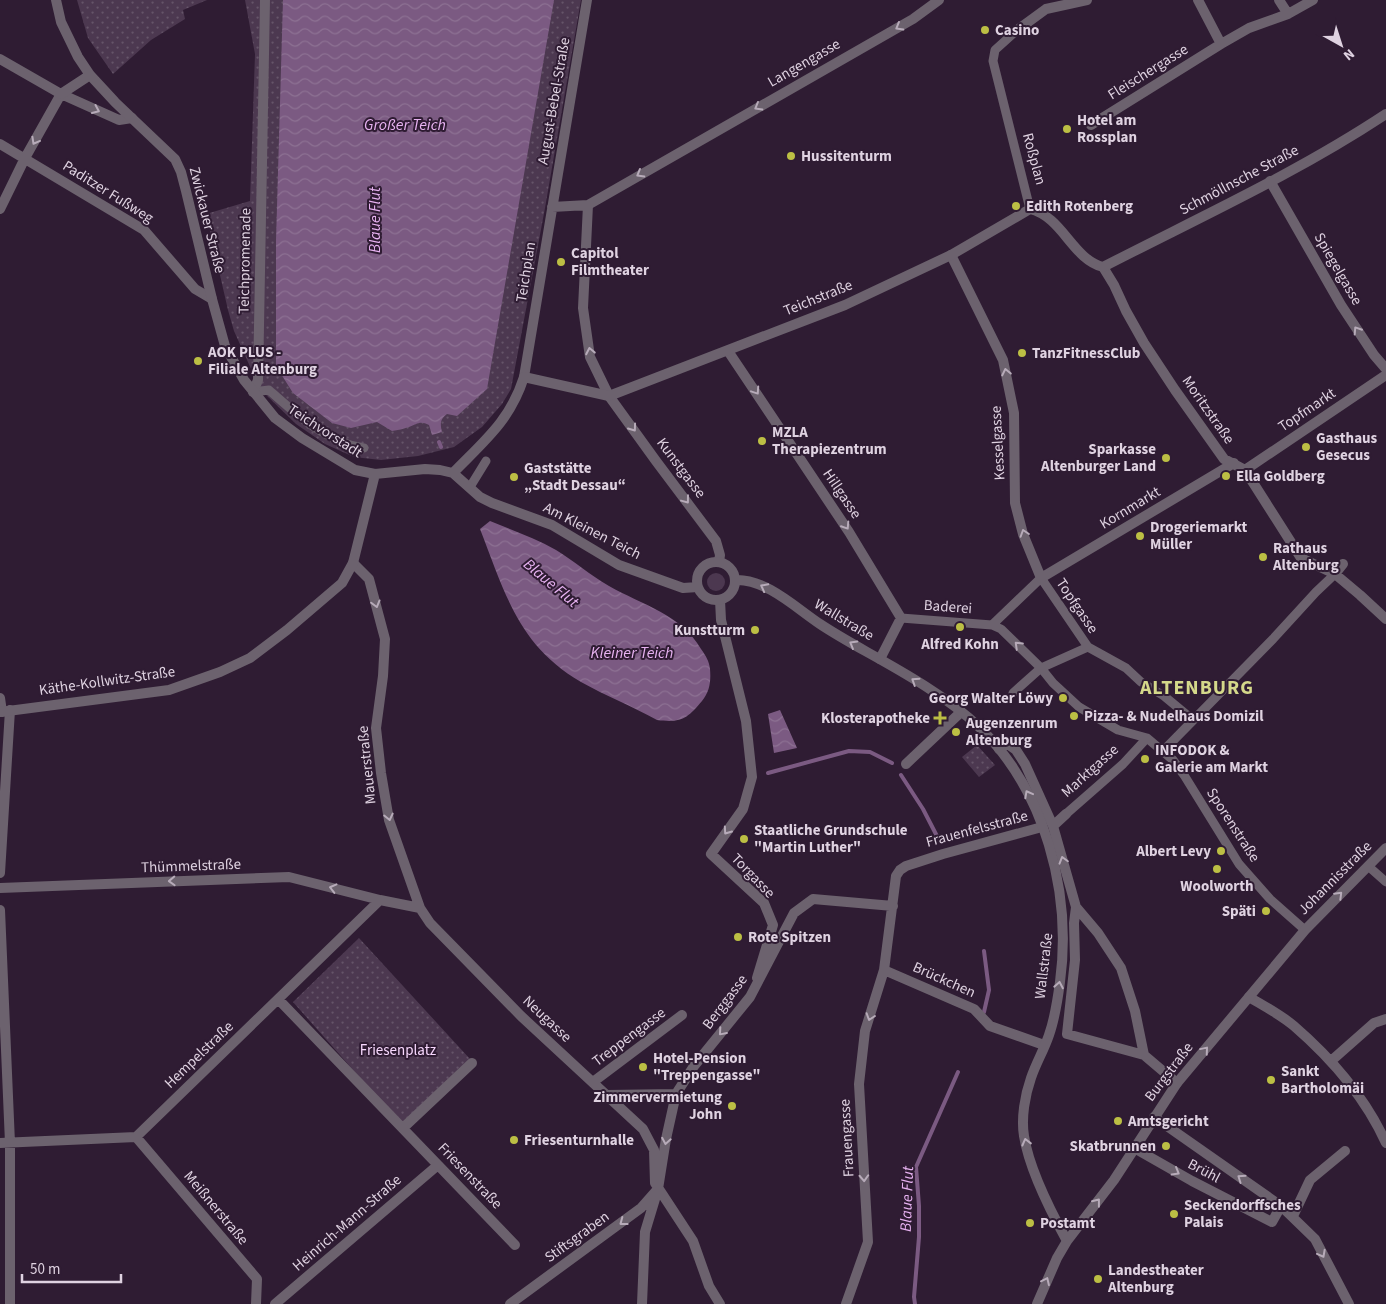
<svg xmlns="http://www.w3.org/2000/svg" width="1386" height="1304" font-family="'Source Sans 3',sans-serif">
	<style>
		.grass { fill: #4c3850 }
		.park { fill: url(#park-dots) }
		.water { fill: url(#water-waves) }
		.lines { fill: none; stroke-linecap: round; stroke-linejoin: round }
		.stream { stroke: #7b5a82; stroke-width: 4 }
		.pedestrian { stroke: #6c626e; stroke-width: 9 }
		.minor { stroke: #6c626e; stroke-width: 10 }
		.tertiary { stroke: #6c626e; stroke-width: 10 }
		.oneway { stroke: #b7abb9 }
		.poi-dot { fill: #bcbf44; stroke: #2f1c33; stroke-width: 2 }
		.labels { text-anchor: middle; dominant-baseline: central; stroke-width: 4; stroke-linejoin: round; paint-order: stroke }
		.poi-label { font-size: 15px; font-weight: bold; fill: #dfd2e1; stroke: #2f1c33; text-anchor: start }
		.street-label { font-size: 15px; fill: #dfd2e1; stroke: #2f1c33 }
		.park-label { font-size: 15px; fill: #f8d8fe; stroke: #2f1c33 }
		.water-label { font-size: 16px; font-style: italic; fill: #e7b2f1; stroke: #2f1c33 }
		.district-label { font-size: 20px; font-weight: bold; letter-spacing: 1px; fill: #d4d88a; stroke: #2f1c33 }
	</style>
	<defs>
		<pattern id="park-dots" width="8" height="8" patternUnits="userSpaceOnUse" patternTransform="scale(1.25)"><rect width="8" height="8" fill="#4c3850"/><path d="M2 2h.1M6 6h.1" fill="none" stroke="#655469" stroke-width="1.8" stroke-linecap="round"/></pattern>
		<pattern id="water-waves" width="16" height="10" patternUnits="userSpaceOnUse" patternTransform="scale(1.25)"><rect width="16" height="10" fill="#7b5a82"/><path d="M0 5q4-4 8 0t8 0" fill="none" stroke="#8d7193"/></pattern>
	</defs>
	<rect width="100%" height="100%" fill="#2f1c33"/>
	<!-- grass -->
	<path class="grass" d="M707 582a9 9 0 1 1 18 0a9 9 0 1 1-18 0Z"/>
	<!-- park -->
	<path class="park" d="M77,0H207L183,10L185,19L151,40L113,74L88,38Z
		M245,0H581L545,208L511,389L502,404L482,427L454,447L418,456L381,460L354,457L325,444L296,424L260,389L234,331L228,310L206,214L250,201L255,54Z
		M977,745L995,765L979,777L962,757Z
		M359,938L470,1059L402,1125L293,1002Z"/>
	<!-- water -->
	<path class="water" d="M283,0H554L487,389L457,416L447,414C440,419 440,424 442,432L432,435L429,425C420,420 417,424 409,427C403,429 398,430 392,431L377,422L351,428L332,423L293,393L276,366V241Z
		M490,521C512,530 535,538 556,550C574,561 590,575 609,586C642,605 681,614 701,649C706,656 709,661 710,669C711,681 710,691 702,701C687,719 681,723 657,720C632,706 606,696 581,682C518,645 505,593 480,529Z
		M780,710L797,748L774,753L768,714Z"/>
	<g class="lines">
		<!-- stream -->
		<path class="stream" d="M439,442L441,447
			M768,773L849,751L870,752L892,763
			M901,775L923,809L940,842
			M984,1012L989,990L984,951
			M915,1304L914,1297L919,1237V1206L916,1167L958,1072"/>
		<!-- pedestrian -->
		<path class="pedestrian" d="M1016,31L995,50L993,61L1030,209
			M253,392L269,390C296,414 327,443 364,448
			M470,487L486,461
			M901,618L992,625L1001,629L1041,668L1053,683L1079,707L1118,730L1147,738L1173,760L1184,775L1239,864L1270,899L1305,930
			M992,625L1041,578L1088,647L1126,668L1141,682L1164,696L1193,720
			M1013,693L1041,668L1088,647
			M1163,751L1273,639L1316,592L1335,574
			M1066,814L1123,764L1147,738
			M1368,866L1386,882"/>
		<!-- minor -->
		<path class="minor" d="M1198,0L1221,44L1249,28L1288,14L1313,0
			M1279,0L1288,14
			M1016,31L1046,9L1087,0
			M1091,125L1221,44
			M0,144L144,230L195,289L212,299
			M1270,181L1341,305L1374,355L1386,369
			M588,205L583,308L590,357L609,396L656,461L716,541L720,555L719,562
			M552,207L588,205L913,19L939,0
			M0,209L25,158L61,94L119,120L132,118
			M951,255L1003,360L1014,413L1015,503L1023,534L1041,578L1234,463
			M1103,267L1114,285L1126,311L1144,343L1175,390L1224,459L1245,470L1301,558L1335,574L1360,595L1386,619
			M728,351L849,532L901,618L880,659
			M524,377L587,0
			M253,392L258,380L265,0
			M1245,470L1386,375
			M353,563L369,579L385,639L383,676L376,728L381,773L389,820L420,908
			M1335,574L1343,564
			M720,600L721,620L746,721L752,777L743,809L711,854L764,903L773,925L757,978
			M0,698L2,712
			M999,749L1006,743L1016,750L1025,764L1053,826L1076,907L1098,933L1121,968L1135,1011L1144,1055L1177,1083
			M906,764L961,712
			M1053,826L1066,814
			M0,873L10,710
			M0,888L289,877L380,900L420,908L430,923L521,1016L643,1129L654,1150L655,1183L693,1241L709,1286L720,1304
			M1076,907L1074,923L1075,960L1067,1034L1144,1055
			M0,910L10,1143V1304
			M884,970L974,1009L990,1026L1044,1045
			M1249,997C1264,1006 1281,1015 1294,1026C1331,1058 1366,1099 1386,1143
			M278,999L515,1245
			M1331,1061L1374,1023L1386,1019
			M593,1082L682,1015
			M607,1095L676,1094
			M1154,1117L1281,1206
			M403,1128L472,1063
			M136,1137L257,1279L256,1304
			M0,1143L136,1137L380,900
			M1134,1148L1192,1181L1272,1222L1281,1206L1315,1239L1349,1304
			M1293,1216L1310,1180L1345,1151
			M275,1304L438,1165
			M510,1304L641,1208L656,1191
			M642,1304L645,1232L658,1189L666,1139L676,1094L694,1066L750,997L794,913L813,899L893,906
			M846,1304L868,1242L859,1084L865,1031L884,970L896,876L900,870L906,866L943,854L1042,827"/>
		<!-- tertiary -->
		<path class="tertiary" d="M56,0L61,22L78,57L90,75L115,102L175,159L181,172L186,191L212,299L225,346L244,380L275,418L302,438L355,470L375,474L425,469L440,470L453,473L480,497L492,503L552,525L619,565L683,588L698,587
			M0,59L61,94L90,75
			M453,473C484,441 510,421 524,377L609,396L845,305L951,255L1030,209C1063,217 1072,259 1103,267C1198,218 1297,173 1386,114
			M697 581a19 19 0 1 1 38 0a19 19 0 1 1-38 0Z
			M736,580C766,579 796,608 820,624C835,634 851,643 867,652C903,672 949,698 979,727C1045,790 1072,892 1060,982C1058,997 1054,1021 1049,1035C1044,1050 1036,1063 1031,1078C1025,1095 1021,1118 1024,1136C1029,1168 1051,1212 1067,1241
			M0,712L169,690L220,672L250,658L287,630L342,583L353,563L375,474
			M1037,1304L1057,1258L1067,1241L1114,1180L1177,1083L1305,930L1386,848"/>
	</g>
	<!-- one-way arrows -->
	<defs><path id="oneway-chevron" d="M-2-3.5L2.5 0L-2 3.5" fill="none" stroke-width="1.6" stroke-linecap="round" stroke-linejoin="round" transform="scale(1.25)"/></defs>
	<g class="oneway">
		<use href="#oneway-chevron" transform="translate(899 27) rotate(150)"/>
		<use href="#oneway-chevron" transform="translate(758 107) rotate(150)"/>
		<use href="#oneway-chevron" transform="translate(96 110) rotate(24)"/>
		<use href="#oneway-chevron" transform="translate(35 141) rotate(119)"/>
		<use href="#oneway-chevron" transform="translate(640 174) rotate(150)"/>
		<use href="#oneway-chevron" transform="translate(1357 330) rotate(-123)"/>
		<use href="#oneway-chevron" transform="translate(590 351) rotate(-101)"/>
		<use href="#oneway-chevron" transform="translate(1006 372) rotate(-102)"/>
		<use href="#oneway-chevron" transform="translate(756 391) rotate(56)"/>
		<use href="#oneway-chevron" transform="translate(633 428) rotate(54)"/>
		<use href="#oneway-chevron" transform="translate(686 500) rotate(53)"/>
		<use href="#oneway-chevron" transform="translate(846 526) rotate(57)"/>
		<use href="#oneway-chevron" transform="translate(1024 533) rotate(-108)"/>
		<use href="#oneway-chevron" transform="translate(764 587) rotate(-152)"/>
		<use href="#oneway-chevron" transform="translate(376 604) rotate(75)"/>
		<use href="#oneway-chevron" transform="translate(853 644) rotate(-150)"/>
		<use href="#oneway-chevron" transform="translate(1018 645) rotate(-136)"/>
		<use href="#oneway-chevron" transform="translate(915 681) rotate(-147)"/>
		<use href="#oneway-chevron" transform="translate(1028 794) rotate(-118)"/>
		<use href="#oneway-chevron" transform="translate(389 817) rotate(77)"/>
		<use href="#oneway-chevron" transform="translate(727 831) rotate(125)"/>
		<use href="#oneway-chevron" transform="translate(1063 860) rotate(-106)"/>
		<use href="#oneway-chevron" transform="translate(172 881) rotate(178)"/>
		<use href="#oneway-chevron" transform="translate(333 888) rotate(-166)"/>
		<use href="#oneway-chevron" transform="translate(1339 895) rotate(-45)"/>
		<use href="#oneway-chevron" transform="translate(1059 985) rotate(-80)"/>
		<use href="#oneway-chevron" transform="translate(870 1017) rotate(108)"/>
		<use href="#oneway-chevron" transform="translate(722 1032) rotate(131)"/>
		<use href="#oneway-chevron" transform="translate(1205 1050) rotate(-50)"/>
		<use href="#oneway-chevron" transform="translate(666 1141) rotate(100)"/>
		<use href="#oneway-chevron" transform="translate(1026 1142) rotate(-104)"/>
		<use href="#oneway-chevron" transform="translate(1176 1172) rotate(30)"/>
		<use href="#oneway-chevron" transform="translate(864 1178) rotate(87)"/>
		<use href="#oneway-chevron" transform="translate(1241 1178) rotate(-145)"/>
		<use href="#oneway-chevron" transform="translate(1097 1202) rotate(-52)"/>
		<use href="#oneway-chevron" transform="translate(623 1222) rotate(143)"/>
		<use href="#oneway-chevron" transform="translate(1322 1254) rotate(62)"/>
		<use href="#oneway-chevron" transform="translate(1046 1281) rotate(-65)"/>
	</g>
	<!-- markers -->
	<g class="poi-dot">
		<circle cx="985" cy="30" r="5"/>
		<circle cx="1067" cy="129" r="5"/>
		<circle cx="791" cy="156" r="5"/>
		<circle cx="1016" cy="206" r="5"/>
		<circle cx="561" cy="262" r="5"/>
		<circle cx="1022" cy="353" r="5"/>
		<circle cx="198" cy="361" r="5"/>
		<circle cx="762" cy="441" r="5"/>
		<circle cx="1306" cy="447" r="5"/>
		<circle cx="1166" cy="458" r="5"/>
		<circle cx="1226" cy="476" r="5"/>
		<circle cx="514" cy="477" r="5"/>
		<circle cx="1140" cy="536" r="5"/>
		<circle cx="1263" cy="557" r="5"/>
		<circle cx="960" cy="627" r="5"/>
		<circle cx="755" cy="630" r="5"/>
		<circle cx="1063" cy="698" r="5"/>
		<circle cx="1074" cy="716" r="5"/>
		<path d="M937.5 710.5h5v5h5v5h-5v5h-5v-5h-5v-5h5z"/>
		<circle cx="956" cy="732" r="5"/>
		<circle cx="1145" cy="759" r="5"/>
		<circle cx="744" cy="839" r="5"/>
		<circle cx="1221" cy="851" r="5"/>
		<circle cx="1217" cy="869" r="5"/>
		<circle cx="1266" cy="911" r="5"/>
		<circle cx="738" cy="937" r="5"/>
		<circle cx="643" cy="1067" r="5"/>
		<circle cx="1271" cy="1080" r="5"/>
		<circle cx="732" cy="1106" r="5"/>
		<circle cx="1118" cy="1121" r="5"/>
		<circle cx="514" cy="1140" r="5"/>
		<circle cx="1166" cy="1146" r="5"/>
		<circle cx="1174" cy="1214" r="5"/>
		<circle cx="1030" cy="1223" r="5"/>
		<circle cx="1098" cy="1279" r="5"/>
	</g>
	<g class="labels">
		<!-- poi labels -->
		<g class="poi-label">
			<text x="995" y="30">Casino</text>
			<text x="1077" y="120">Hotel am<tspan x="1077" dy="17">Rossplan</tspan></text>
			<text x="801" y="156">Hussitenturm</text>
			<text x="1026" y="206">Edith Rotenberg</text>
			<text x="571" y="253">Capitol<tspan x="571" dy="17">Filmtheater</tspan></text>
			<text x="208" y="352">AOK PLUS -<tspan x="208" dy="17">Filiale Altenburg</tspan></text>
			<text x="1032" y="353">TanzFitnessClub</text>
			<text x="772" y="432">MZLA<tspan x="772" dy="17">Therapiezentrum</tspan></text>
			<text x="1316" y="438">Gasthaus<tspan x="1316" dy="17">Gesecus</tspan></text>
			<text x="1156" y="449" text-anchor="end">Sparkasse<tspan x="1156" dy="17">Altenburger Land</tspan></text>
			<text x="524" y="468">Gaststätte<tspan x="524" dy="17">„Stadt Dessau“</tspan></text>
			<text x="1236" y="476">Ella Goldberg</text>
			<text x="1150" y="527">Drogeriemarkt<tspan x="1150" dy="17">Müller</tspan></text>
			<text x="1273" y="548">Rathaus<tspan x="1273" dy="17">Altenburg</tspan></text>
			<text x="745" y="630" text-anchor="end">Kunstturm</text>
			<text x="960" y="644" text-anchor="middle">Alfred Kohn</text>
			<text x="1053" y="698" text-anchor="end">Georg Walter Löwy</text>
			<text x="1084" y="716">Pizza- &amp; Nudelhaus Domizil</text>
			<text x="930" y="718" text-anchor="end">Klosterapotheke</text>
			<text x="966" y="723">Augenzenrum<tspan x="966" dy="17">Altenburg</tspan></text>
			<text x="1155" y="750">INFODOK &amp;<tspan x="1155" dy="17">Galerie am Markt</tspan></text>
			<text x="754" y="830">Staatliche Grundschule<tspan x="754" dy="17">"Martin Luther"</tspan></text>
			<text x="1211" y="851" text-anchor="end">Albert Levy</text>
			<text x="1217" y="886" text-anchor="middle">Woolworth</text>
			<text x="1256" y="911" text-anchor="end">Späti</text>
			<text x="748" y="937">Rote Spitzen</text>
			<text x="653" y="1058">Hotel-Pension<tspan x="653" dy="17">"Treppengasse"</tspan></text>
			<text x="1281" y="1071">Sankt<tspan x="1281" dy="17">Bartholomäi</tspan></text>
			<text x="722" y="1097" text-anchor="end">Zimmervermietung<tspan x="722" dy="17">John</tspan></text>
			<text x="1128" y="1121">Amtsgericht</text>
			<text x="524" y="1140">Friesenturnhalle</text>
			<text x="1156" y="1146" text-anchor="end">Skatbrunnen</text>
			<text x="1184" y="1205">Seckendorffsches<tspan x="1184" dy="17">Palais</tspan></text>
			<text x="1040" y="1223">Postamt</text>
			<text x="1108" y="1270">Landestheater<tspan x="1108" dy="17">Altenburg</tspan></text>
		</g>
		<!-- street labels -->
		<g class="street-label">
			<text transform="translate(804 63) rotate(-30)">Langengasse</text>
			<text transform="translate(1148 72) rotate(-32)">Fleischergasse</text>
			<text transform="translate(554 101) rotate(-80)">August-Bebel-Straße</text>
			<text transform="translate(1034 159) rotate(75)">Roßplan</text>
			<text transform="translate(1239 180) rotate(-28)">Schmöllnsche Straße</text>
			<text transform="translate(108 192) rotate(32)">Paditzer Fußweg</text>
			<text transform="translate(207 220) rotate(76)">Zwickauer Straße</text>
			<text transform="translate(245 261) rotate(-89)">Teichpromenade</text>
			<text transform="translate(1338 269) rotate(60)">Spiegelgasse</text>
			<text transform="translate(526 272) rotate(-81)">Teichplan</text>
			<text transform="translate(818 298) rotate(-22)">Teichstraße</text>
			<text transform="translate(1208 410) rotate(55)">Moritzstraße</text>
			<text transform="translate(1307 410) rotate(-34)">Topfmarkt</text>
			<text transform="translate(325 431) rotate(33)">Teichvorstadt</text>
			<text transform="translate(998 443) rotate(-93)">Kesselgasse</text>
			<text transform="translate(681 468) rotate(53)">Kunstgasse</text>
			<text transform="translate(842 494) rotate(56)">Hillgasse</text>
			<text transform="translate(1130 508) rotate(-31)">Kornmarkt</text>
			<text transform="translate(592 531) rotate(27)">Am Kleinen Teich</text>
			<text transform="translate(1077 606) rotate(56)">Topfgasse</text>
			<text transform="translate(948 607) rotate(4)">Baderei</text>
			<text transform="translate(844 620) rotate(31)">Wallstraße</text>
			<text transform="translate(107 681) rotate(-8)">Käthe-Kollwitz-Straße</text>
			<text transform="translate(367 765) rotate(-96)">Mauerstraße</text>
			<text transform="translate(1090 771) rotate(-42)">Marktgasse</text>
			<text transform="translate(1233 825) rotate(57)">Sporenstraße</text>
			<text transform="translate(977 829) rotate(-15)">Frauenfelsstraße</text>
			<text transform="translate(191 866) rotate(-2)">Thümmelstraße</text>
			<text transform="translate(753 876) rotate(46)">Torgasse</text>
			<text transform="translate(1335 878) rotate(-45)">Johannisstraße</text>
			<text transform="translate(1044 966) rotate(-83)">Wallstraße</text>
			<text transform="translate(944 980) rotate(24)">Brückchen</text>
			<text transform="translate(725 1002) rotate(-53)">Berggasse</text>
			<text transform="translate(547 1019) rotate(43)">Neugasse</text>
			<text transform="translate(629 1037) rotate(-37)">Treppengasse</text>
			<text transform="translate(199 1055) rotate(-44)">Hempelstraße</text>
			<text transform="translate(1169 1072) rotate(-53)">Burgstraße</text>
			<text transform="translate(847 1138) rotate(-93)">Frauengasse</text>
			<text transform="translate(1204 1171) rotate(28)">Brühl</text>
			<text transform="translate(470 1176) rotate(46)">Friesenstraße</text>
			<text transform="translate(216 1208) rotate(50)">Meißnerstraße</text>
			<text transform="translate(347 1223) rotate(-41)">Heinrich-Mann-Straße</text>
			<text transform="translate(577 1237) rotate(-36)">Stiftsgraben</text>
		</g>
		<!-- park labels -->
		<g class="park-label">
			<text x="398" y="1050">Friesenplatz</text>
		</g>
		<!-- water labels -->
		<g class="water-label">
			<text x="405" y="125">Großer Teich</text>
			<text transform="translate(375 220) rotate(-90)">Blaue Flut</text>
			<text transform="translate(551 583) rotate(40)">Blaue Flut</text>
			<text x="632" y="653">Kleiner Teich</text>
			<text transform="translate(907 1199) rotate(-88)">Blaue Flut</text>
		</g>
		<!-- district labels -->
		<g class="district-label">
			<text x="1197" y="688">ALTENBURG</text>
		</g>
	</g>
	<!-- north arrow -->
	<g transform="translate(1341 45) rotate(141)" stroke="#2f1c33" stroke-width="4" paint-order="stroke">
	<path d="M0-4L9 19L0 12L-9 19Z" fill="#dfd2e1"/>
	<text y="-8" font-size="14" font-weight="bold" text-anchor="middle" fill="#dfd2e1">N</text>
	</g>
	<!-- scale -->
	<path d="M22 1274v8h99v-8" fill="none" stroke="#dfd2e1" stroke-width="2.5"/>
	<text x="30" y="1274" font-size="15" fill="#dfd2e1" stroke="#2f1c33" stroke-width="4" paint-order="stroke">50 m</text>
</svg>
